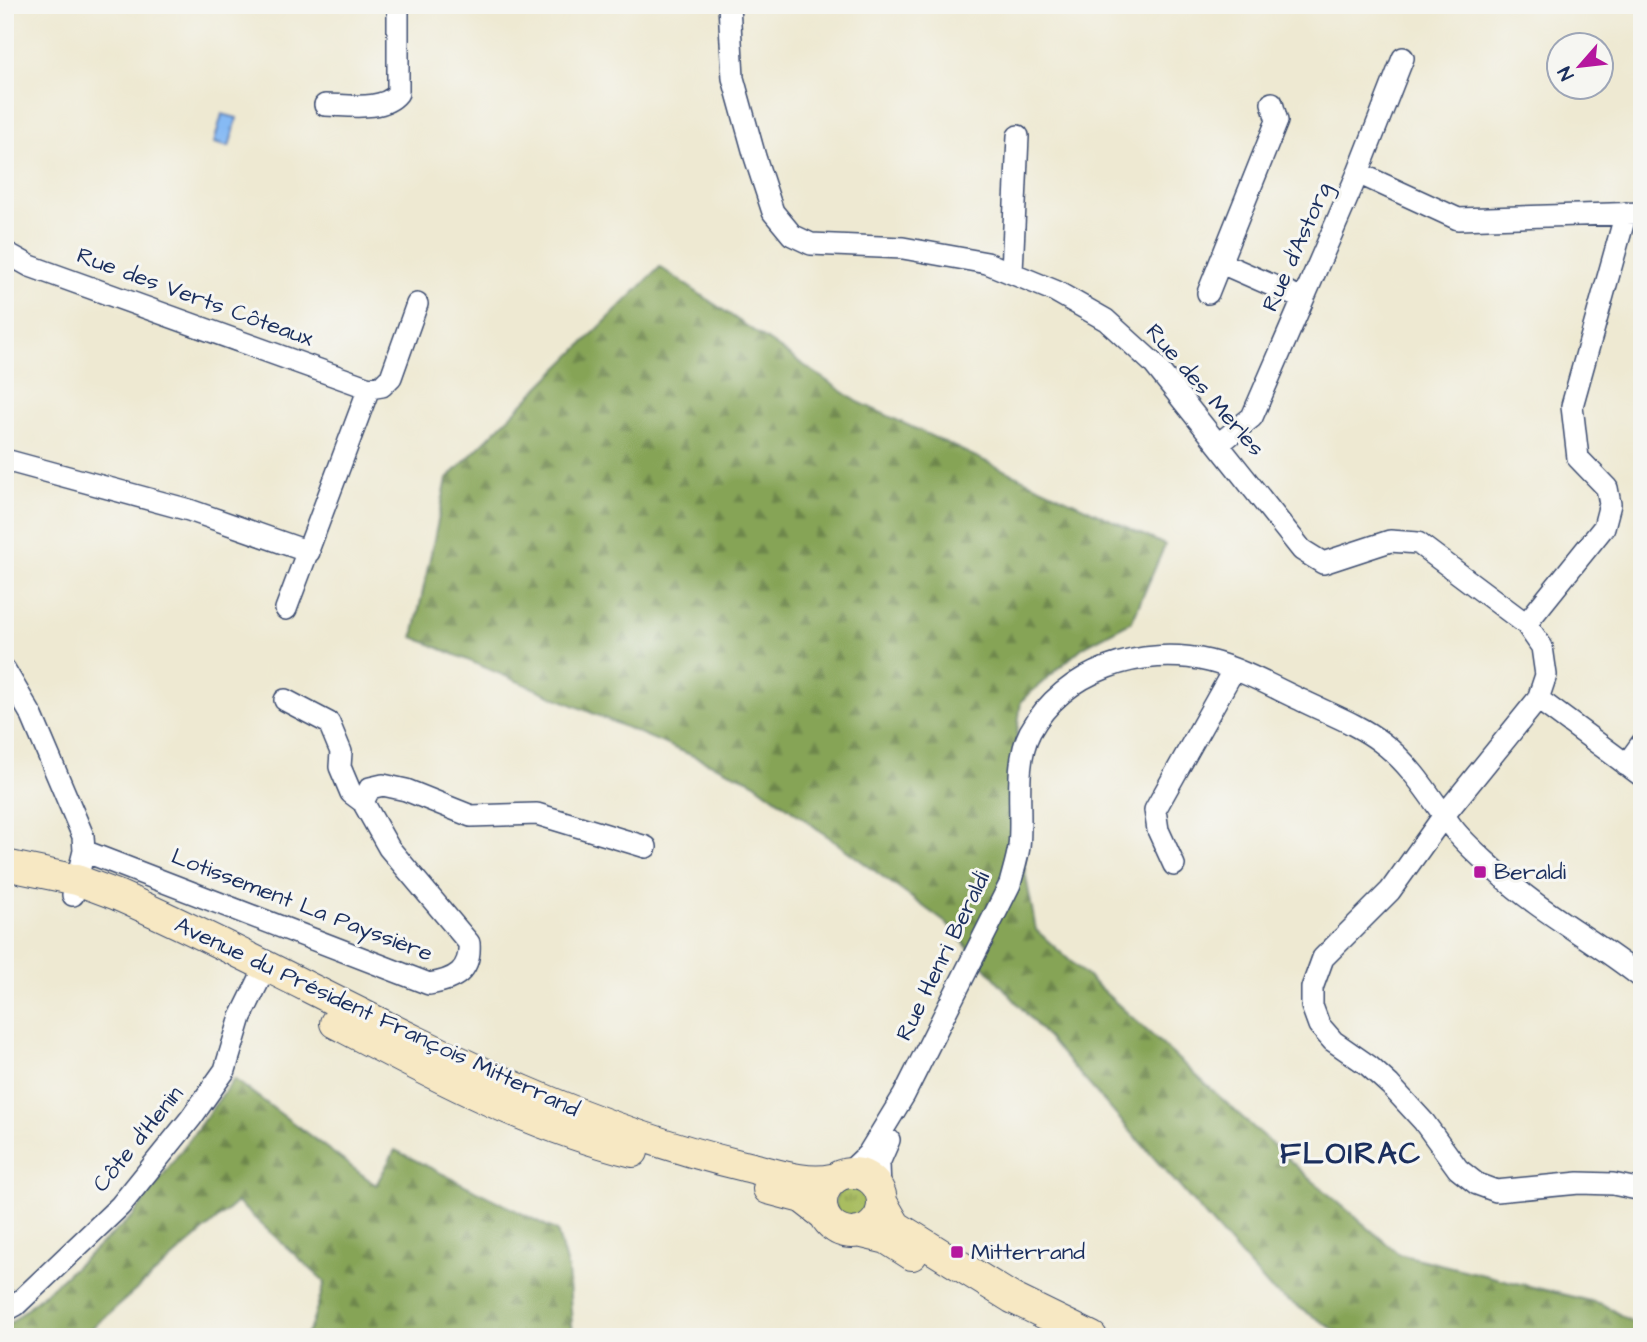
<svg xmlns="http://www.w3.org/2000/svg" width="1647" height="1342" font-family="'Architects Daughter',sans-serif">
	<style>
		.grass { fill: url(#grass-tufts); stroke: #627660; stroke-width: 2 }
		.forest { fill: url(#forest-firs); stroke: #506a5a; stroke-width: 2 }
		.water { fill: url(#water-ripples); stroke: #5074a9; stroke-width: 2 }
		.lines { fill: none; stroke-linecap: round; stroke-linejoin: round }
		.street-casing { stroke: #3b4b6f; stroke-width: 24 }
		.secondary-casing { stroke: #3b4b6f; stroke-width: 32 }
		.street { stroke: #fff; stroke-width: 21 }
		.secondary { stroke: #f7e8c3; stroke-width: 30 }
		.poi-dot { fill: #b5179e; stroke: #f6f6f2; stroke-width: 2.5 }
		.labels { text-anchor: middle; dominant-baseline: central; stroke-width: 6; stroke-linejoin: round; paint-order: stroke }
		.street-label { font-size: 23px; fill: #1b2f5e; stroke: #f6f6f2 }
		.poi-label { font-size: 23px; fill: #1b2f5e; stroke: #f6f6f2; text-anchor: start }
		.district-label { font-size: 30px; font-weight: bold; letter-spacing: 2px; fill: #1b2f5e; stroke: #f6f6f2 }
	</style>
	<defs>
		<pattern id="grass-tufts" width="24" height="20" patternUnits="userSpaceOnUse" patternTransform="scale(1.75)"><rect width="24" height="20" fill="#a9bd61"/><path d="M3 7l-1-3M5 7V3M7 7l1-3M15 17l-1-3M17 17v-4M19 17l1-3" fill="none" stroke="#899a53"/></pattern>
		<pattern id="forest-firs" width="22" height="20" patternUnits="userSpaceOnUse" patternTransform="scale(1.75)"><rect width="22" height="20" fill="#86a457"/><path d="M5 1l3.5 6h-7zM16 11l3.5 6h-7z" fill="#6d864b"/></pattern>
		<pattern id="water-ripples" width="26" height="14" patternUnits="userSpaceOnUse" patternTransform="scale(1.75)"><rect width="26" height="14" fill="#86baf4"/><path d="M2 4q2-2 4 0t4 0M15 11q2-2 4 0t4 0" fill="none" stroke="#6d98c9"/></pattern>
	</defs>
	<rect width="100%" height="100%" fill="#f6f6f2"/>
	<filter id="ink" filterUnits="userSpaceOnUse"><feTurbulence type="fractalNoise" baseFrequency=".0143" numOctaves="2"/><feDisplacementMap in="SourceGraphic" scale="14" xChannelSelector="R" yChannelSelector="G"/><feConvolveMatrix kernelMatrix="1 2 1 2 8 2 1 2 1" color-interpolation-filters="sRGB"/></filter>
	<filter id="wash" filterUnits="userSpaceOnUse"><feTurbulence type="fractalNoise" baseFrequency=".00686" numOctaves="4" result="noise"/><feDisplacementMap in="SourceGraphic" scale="28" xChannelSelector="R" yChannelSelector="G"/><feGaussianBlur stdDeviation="1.57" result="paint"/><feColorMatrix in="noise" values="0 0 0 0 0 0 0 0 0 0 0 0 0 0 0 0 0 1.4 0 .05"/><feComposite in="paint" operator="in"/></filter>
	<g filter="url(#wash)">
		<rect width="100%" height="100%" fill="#eee9d2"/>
		<!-- grass -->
		<path class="grass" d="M835 1203a18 18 0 1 1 36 0a18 18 0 1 1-36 0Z"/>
		<!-- forest -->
		<path class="forest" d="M660,267L858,402L1165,545L1132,621L1083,647L1021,701L1010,792L1036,930L1307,1176L1399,1254L1602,1304L1642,1328V1337H1346L1271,1290L946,923L752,781L413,637L447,479Z
			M234,1079L376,1185L395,1150L557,1231L568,1270L573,1337H303L310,1329L325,1282L237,1202L82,1337H5V1328L133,1216Z"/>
		<!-- water -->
		<path class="water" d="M222,114L237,118L229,147L214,143Z"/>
	</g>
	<g filter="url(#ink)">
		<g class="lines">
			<!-- street casing -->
			<g class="street-casing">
				<path id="street" d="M729,5L733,78L755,157L773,212L792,235L811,244L903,248L987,263L1055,291L1106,320L1153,363L1302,550L1323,563L1390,541L1418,543L1526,624L1542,647L1546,675L1538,699L1445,814L1390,891L1323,958L1312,988V1006L1319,1025L1333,1041L1369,1066L1390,1085L1424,1122L1458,1169L1477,1184L1496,1191L1579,1183L1613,1184L1642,1190
					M325,105C347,105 383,112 398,93V5
					M1358,173L1458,219L1642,213
					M5,252L30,266L369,388
					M1221,263L1303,299
					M1012,272L1018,136
					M1208,293L1277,121L1272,103
					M1220,443L1252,417L1358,173L1403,58
					M5,460L189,510L309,552
					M286,609L369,388L382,386L391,377L417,304
					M1526,624L1604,527L1610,504L1607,488L1578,458L1572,406L1626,213
					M5,670L32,716L83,836L84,851L73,895
					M1538,699L1642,776
					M1626,765L1642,743
					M363,802L370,788L383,785L406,790L471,816L537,814L646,847
					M84,851L429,984C455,980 471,971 469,943L389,848L363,802L351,793L340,767L341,752L329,723L285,700
					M1174,865L1158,830L1155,810L1234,669
					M849,1172L868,1154L904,1095L1010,884C1013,872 1017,860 1019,847C1023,812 1013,765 1030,732C1064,670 1142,645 1209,661C1241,669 1271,686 1301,700C1327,713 1358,724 1381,742C1411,764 1431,798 1452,827C1464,843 1482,858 1497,872C1541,913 1595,940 1642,978
					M880,1192L879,1163L889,1140
					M5,1311L16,1305L120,1206L191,1118L225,1070L241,1017L266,966"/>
			</g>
			<!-- secondary casing -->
			<g class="secondary-casing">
				<path id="secondary" d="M5,865L77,880L117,895C325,987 521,1113 744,1166C772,1172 804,1185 832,1179
					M335,1023C430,1073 528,1126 633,1152
					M822 1203a30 30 0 1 1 60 0a30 30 0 1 1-60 0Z
					M768,1189L802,1198L824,1215
					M882,1202L896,1226L1012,1298L1092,1337
					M858,1232L887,1239L912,1255"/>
			</g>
			<!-- street -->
			<use href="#street" class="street"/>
			<!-- secondary -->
			<use href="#secondary" class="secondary"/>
		</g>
	</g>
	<!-- markers -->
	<g class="poi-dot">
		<rect x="1473" y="865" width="14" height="14" rx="3.5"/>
		<rect x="950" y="1245" width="14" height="14" rx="3.5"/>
	</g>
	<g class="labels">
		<!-- street labels -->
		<g class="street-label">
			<text transform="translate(1297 247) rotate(-66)">Rue d'Astorg</text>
			<text transform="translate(195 297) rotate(20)">Rue des Verts Côteaux</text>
			<text transform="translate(1205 390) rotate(49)">Rue des Merles</text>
			<text transform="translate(302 905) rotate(21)">Lotissement La Payssière</text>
			<text transform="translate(943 956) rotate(-64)">Rue Henri Beraldi</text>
			<text transform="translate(377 1017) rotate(25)">Avenue du Président François Mitterrand</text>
			<text transform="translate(138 1139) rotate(-51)">Côte d'Henin</text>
		</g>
		<!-- poi labels -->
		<g class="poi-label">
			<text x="1494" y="872">Beraldi</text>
			<text x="971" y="1252">Mitterrand</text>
		</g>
		<!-- district labels -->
		<g class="district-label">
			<text x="1351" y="1154">FLOIRAC</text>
		</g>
	</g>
	<!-- margin -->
	<rect width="1647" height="1342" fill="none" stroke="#f6f6f2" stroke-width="28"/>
	<!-- north arrow -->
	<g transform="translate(1580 66) rotate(242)"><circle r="33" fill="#f6f6f2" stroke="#9ea6b7" stroke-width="2"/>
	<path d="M0-5L12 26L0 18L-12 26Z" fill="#b5179e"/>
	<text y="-10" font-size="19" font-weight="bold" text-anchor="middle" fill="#1b2f5e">N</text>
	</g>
</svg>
